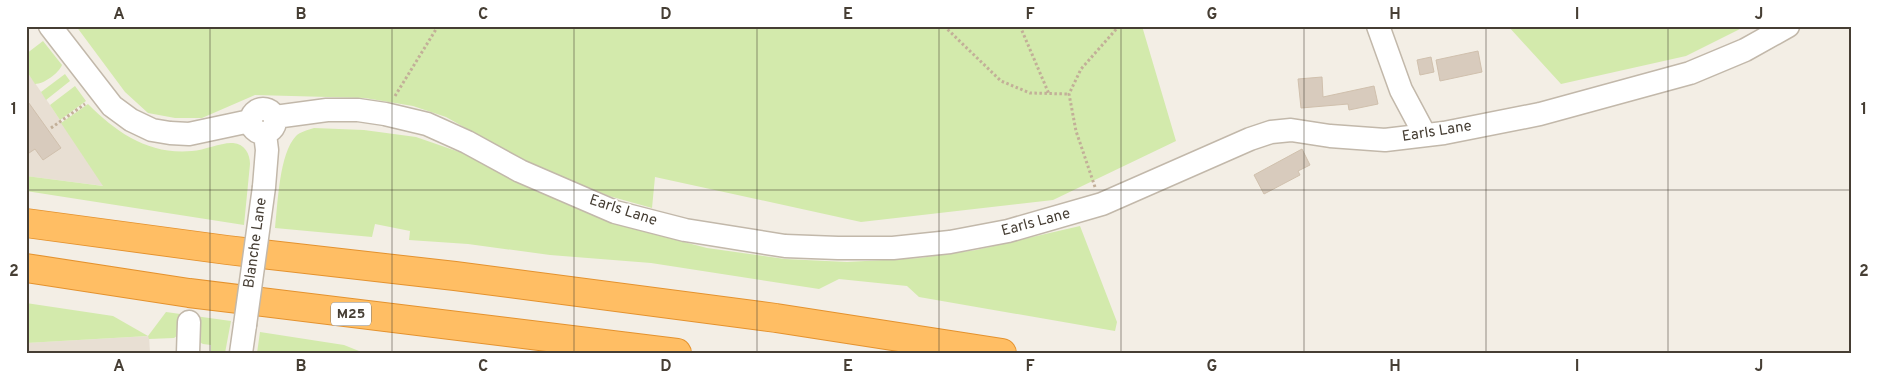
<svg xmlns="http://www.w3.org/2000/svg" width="1878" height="379" font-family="Overpass,sans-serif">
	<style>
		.residential { fill: #e8dfd3 }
		.green { fill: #d3eaac }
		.building { fill: #d8cbbd; stroke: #d0c0ad }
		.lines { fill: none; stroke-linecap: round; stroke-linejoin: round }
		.minor-casing { stroke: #c2b8aa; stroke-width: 25 }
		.highway-casing { stroke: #e4922e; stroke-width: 30 }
		.path { stroke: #c2af98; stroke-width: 3; stroke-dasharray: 2.5 2.5; stroke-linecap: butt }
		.minor { stroke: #fff; stroke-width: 22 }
		.highway { stroke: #ffbe64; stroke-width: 28 }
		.minor-bridge-casing { stroke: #c2b8aa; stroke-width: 25; stroke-linecap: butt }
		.minor-bridge { stroke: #fff; stroke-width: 22 }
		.grid { fill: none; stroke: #463e34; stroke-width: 1; stroke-opacity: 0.55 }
		.labels { text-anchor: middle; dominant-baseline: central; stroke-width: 4; stroke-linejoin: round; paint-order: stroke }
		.shield { fill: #fff; stroke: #7e7871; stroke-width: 1 }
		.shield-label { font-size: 14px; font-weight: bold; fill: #463e34 }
		.street-label { font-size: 15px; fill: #463e34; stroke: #fff }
		.neatline { fill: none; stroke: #463e34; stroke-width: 2 }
		.grid-label { font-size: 16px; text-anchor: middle; font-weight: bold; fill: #463e34 }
	</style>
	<rect width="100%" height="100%" fill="#f3eee5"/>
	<!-- residential -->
	<path class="residential" d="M26,70L50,105L104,186L26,176Z
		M149,336L150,353H26V343Z"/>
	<!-- green -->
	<path class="green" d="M76,26H1142L1176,141L1053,200L861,222L655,177L652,208L609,196L526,162L446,117L413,106L365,98L255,95L202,118H175L148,113L125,92Z
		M1508,26H1746L1686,56L1561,84Z
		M43,41L62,65C59,73 44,84 35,84L26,70V54Z
		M65,74L70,81L46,100L41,92Z
		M75,86L86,101L60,120L50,105Z
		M88,104C117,133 149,155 192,151C205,150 222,142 233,143C245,144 250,154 250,164L244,225L26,191V176L103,186L61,123Z
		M314,128L364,130L416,137L468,155L549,196L630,228L707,248L785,259L847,262L920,258L976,250L1080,226L1117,322L1115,331L919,297L907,286L839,279L819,289L651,263L550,255L468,244L409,240L410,231L375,224L372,237L275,228C278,203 279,154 296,136C300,132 308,130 314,128Z
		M26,303L113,316L148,336L166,312L231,321L225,353H211V345L203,344L181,333L174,338L149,339L148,336L26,343Z
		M260,332L344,345L364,353H257Z"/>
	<!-- building -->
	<path class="building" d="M1478,51L1482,72L1440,81L1436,60Z
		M1431,57L1434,72L1420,75L1417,60Z
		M1322,77L1323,97L1374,86L1378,104L1349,110L1348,104L1301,108L1298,79Z
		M26,99L61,148L43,160L35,149L26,155Z
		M1302,149L1310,165L1298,171L1300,175L1264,194L1254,175Z"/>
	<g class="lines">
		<!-- minor casing -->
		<g class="minor-casing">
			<path id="minor" d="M50,26L112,106L131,120L152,130L170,133L189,134L250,121
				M1378,26L1401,90L1425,135
				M251 121a12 12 0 1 1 24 0a12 12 0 1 1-24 0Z
				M275,117L327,110H358L385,114L427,124L467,142L520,171L615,212L685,230L785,246L838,248H893L950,242L1008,231L1102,204L1250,139L1271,132L1291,130L1330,136L1385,140L1444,133L1540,114L1690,73L1745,50L1788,26
				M264,187L267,150L265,134
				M188,353L189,322
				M241,353L245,325"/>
		</g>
		<!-- highway casing -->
		<g class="highway-casing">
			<path id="highway" d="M26,223L227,250L455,276L776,318L1002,353
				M26,268L189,293L677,353"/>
		</g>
		<!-- path -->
		<path class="path" d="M944,26L1001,81L1030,93L1069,94
			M1020,26L1049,94
			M395,96L438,26
			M51,128L85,104
			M1095,187L1076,131L1069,94L1081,69L1119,26"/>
		<!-- minor -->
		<use href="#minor" class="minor"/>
		<!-- highway -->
		<use href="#highway" class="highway"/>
		<!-- minor-bridge casing -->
		<g class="minor-bridge-casing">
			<path id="minor-bridge" d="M245,325L264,187"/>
		</g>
		<!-- minor-bridge -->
		<use href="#minor-bridge" class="minor-bridge"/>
	</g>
	<!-- grid -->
	<path class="grid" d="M210,26V353M392,26V353M574,26V353M757,26V353M939,26V353M1121,26V353M1304,26V353M1486,26V353M1668,26V353M26,190H1852"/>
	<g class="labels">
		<!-- shield labels -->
		<rect class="shield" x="331" y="302.5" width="40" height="23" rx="4"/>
		<g class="shield-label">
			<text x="351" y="314">M25</text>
		</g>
		<!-- street labels -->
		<g class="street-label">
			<text transform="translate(1437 132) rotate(-9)">Earls Lane</text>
			<text transform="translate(623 211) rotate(18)">Earls Lane</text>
			<text transform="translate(1036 223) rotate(-15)">Earls Lane</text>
			<text transform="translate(256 243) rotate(-82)">Blanche Lane</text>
		</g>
	</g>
	<!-- border -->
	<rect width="1878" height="379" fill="none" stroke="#ffffff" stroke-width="55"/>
	<rect x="28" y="28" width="1822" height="324" class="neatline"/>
	<g class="grid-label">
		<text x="119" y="19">A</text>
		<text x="301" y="19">B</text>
		<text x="483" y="19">C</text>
		<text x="666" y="19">D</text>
		<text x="848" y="19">E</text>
		<text x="1030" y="19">F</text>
		<text x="1212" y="19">G</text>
		<text x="1395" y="19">H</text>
		<text x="1577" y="19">I</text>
		<text x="1759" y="19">J</text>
		<text x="14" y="114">1</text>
		<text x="1864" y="114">1</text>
		<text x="14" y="276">2</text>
		<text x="1864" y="276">2</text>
		<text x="119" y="371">A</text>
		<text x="301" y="371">B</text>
		<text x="483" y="371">C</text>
		<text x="666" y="371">D</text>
		<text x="848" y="371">E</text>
		<text x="1030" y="371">F</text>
		<text x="1212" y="371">G</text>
		<text x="1395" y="371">H</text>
		<text x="1577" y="371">I</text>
		<text x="1759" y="371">J</text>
	</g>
</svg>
